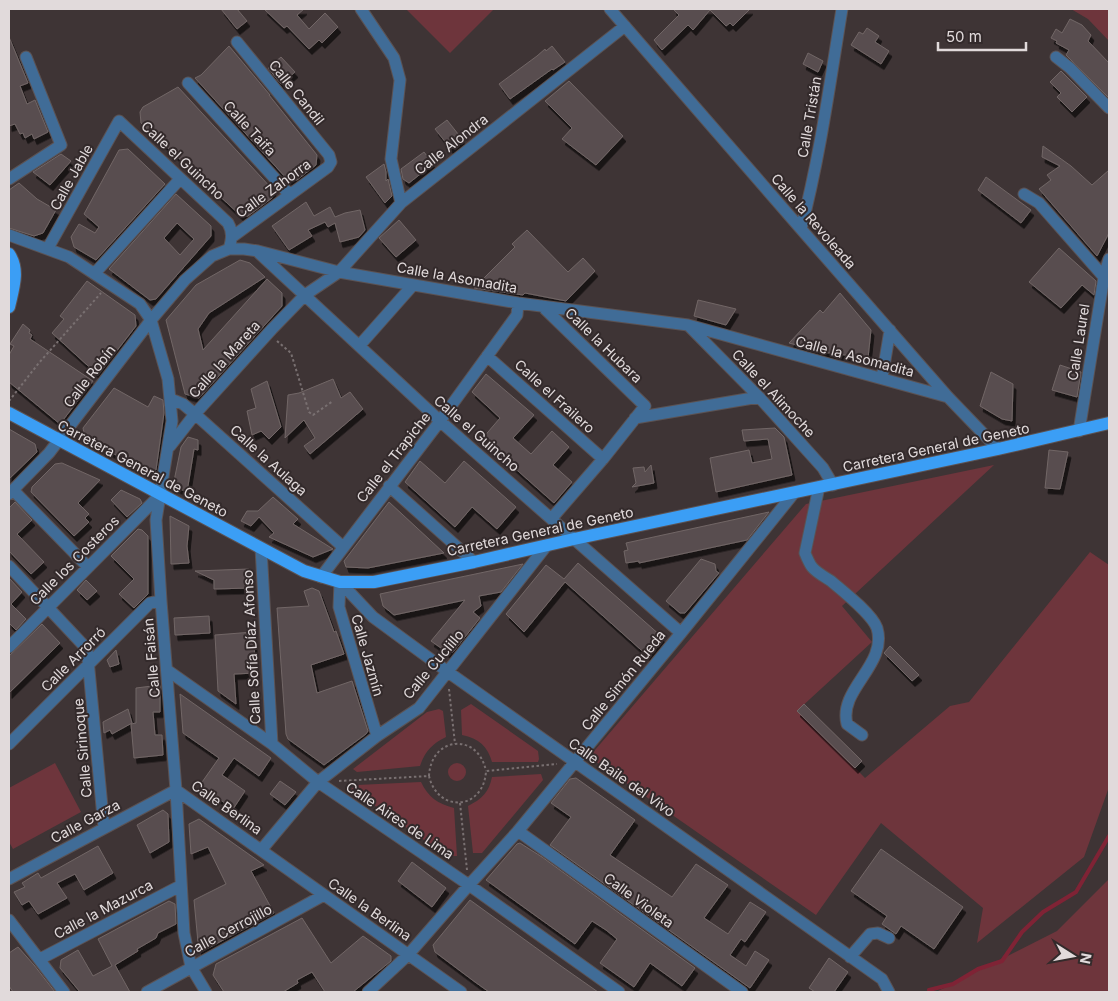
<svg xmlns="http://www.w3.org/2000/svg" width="1118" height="1001" font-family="Inter,sans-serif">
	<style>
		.green { fill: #6e353c }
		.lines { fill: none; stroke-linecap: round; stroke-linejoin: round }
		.stream { stroke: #7f2335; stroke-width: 4 }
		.building { fill: #594e4f; stroke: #716666; fill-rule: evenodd; filter: url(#shadow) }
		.minor-casing { stroke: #5b5253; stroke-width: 13 }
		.major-casing { stroke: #5b5253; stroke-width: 14 }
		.path { stroke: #797071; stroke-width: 2; stroke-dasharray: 2.5 2.5; stroke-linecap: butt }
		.minor { stroke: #406c97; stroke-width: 11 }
		.major { stroke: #3b9ef5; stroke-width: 12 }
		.labels { text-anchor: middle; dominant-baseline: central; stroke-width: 4; stroke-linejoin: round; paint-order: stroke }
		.street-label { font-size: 14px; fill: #e1dadb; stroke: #332a2b }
	</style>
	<defs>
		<filter id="shadow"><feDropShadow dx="3" dy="5.5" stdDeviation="0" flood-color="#0009"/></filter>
	</defs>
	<rect width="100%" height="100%" fill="#3e3435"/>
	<!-- green -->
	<path class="green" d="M406,9H494L450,53Z
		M1071,9H1109V41L1088,19Z
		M994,465L842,606L872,642L798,710L865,778L950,706L969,702L1090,552L1109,565V787L1084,857L977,943L983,908L881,823L816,915L589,757L806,504Z
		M471,704L538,751L539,759L538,762H492C488,747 479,738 462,735L461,710Z
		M439,709L443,711L446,737C432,744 425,751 420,766L357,772L353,769L427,712Z
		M448 772a9 9 0 1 1 18 0a9 9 0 1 1-18 0Z
		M55,763L81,812L13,849L9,842V788Z
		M541,774L543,780L482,853H473L468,806C482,799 489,792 492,777Z
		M421,782C428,797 438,804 454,808L457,856H447L351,789L357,785Z
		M1109,879V992H936L1057,931Z"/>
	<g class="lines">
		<!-- stream -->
		<path class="stream" d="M929,990L953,984L978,969L1002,961L1022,932L1043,912L1076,892L1109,836"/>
	</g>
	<!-- building -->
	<path class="building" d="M221,9H237L247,21L237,29Z
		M264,9H304L297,15L309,29L325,13L338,27L322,43L319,40L309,49L287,26L284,28Z
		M673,9H750L733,26L730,23L726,26L710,10L693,30L688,25L662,50L654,40L679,15Z
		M1070,19L1082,25L1091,35L1088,41L1109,63V98L1066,55L1069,50L1056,43L1057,41L1051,38L1056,29L1062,33Z
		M867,28L879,36L875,42L889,51L881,64L851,45L859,32L863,34Z
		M9,37L28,83L20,86L27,104L35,100L48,132L34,139L32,134L25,138L23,133L20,134L15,124L9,126Z
		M229,46L270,95H269L317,155L316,165L297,180L287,179L195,78L201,75Z
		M552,46L565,62L553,70L552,69L510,99L499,84L537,56L545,49L546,51Z
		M808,53L823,61L818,72L803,64Z
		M281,57L295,72L281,84L268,68Z
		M1061,71L1087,97L1072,112L1057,97L1061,93L1050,82Z
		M569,81L623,136L596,165L562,139L572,128L545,101Z
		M178,87L273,190L272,198L248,216H241L141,123L140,112L143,107Z
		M447,120L462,139L451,149L435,129Z
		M1043,146L1071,166L1092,185L1109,170V233L1097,256L1039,189L1051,180L1047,175L1060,166L1042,157Z
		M128,149L165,184L96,260L74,247L71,237L79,224L95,233L99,227L84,214L119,150Z
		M424,152L433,164L409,183L403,179L401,169Z
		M61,154L71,161L50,185L33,172Z
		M384,164L386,172V181L388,179L392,196L385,203L366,177Z
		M986,177L1031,210L1021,223L978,190Z
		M19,183L37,199L56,210L43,233L34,236L9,228V190Z
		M176,194L211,226V236L156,299L150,300L109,269ZM177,223L194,239L180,255L164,238Z
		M306,202L314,216L330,207L335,217L345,213L360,210L365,230L359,237L340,242L335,223L328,227L325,222L308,230L312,236L289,250L272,226Z
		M399,220L416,240L396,257L379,238Z
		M527,230L568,272L583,258L595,271L566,301L525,293L523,295L474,288L515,247L512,244Z
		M1059,248L1096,281L1094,295L1082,285L1061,308L1029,282Z
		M240,260L250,263L265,277L209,313L198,329L203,350L267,279L282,293V306L199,398L185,394L166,320L196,285Z
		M87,281L135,315L136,326L98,375L52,333L64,319L60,316Z
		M840,293L871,330L868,358L822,352L789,343L820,310L823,313Z
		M698,300L736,309L726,325L694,316Z
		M23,324L30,330L29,333L32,335L30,339L93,381L60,424L9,382V355L14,346L10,344Z
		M1060,365L1081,372L1077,397L1052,390Z
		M991,372L1013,384L1012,421L1002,419L980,406Z
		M486,374L534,415L513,438L531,454L552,431L569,447L553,465L572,482L554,503L482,439L500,418L472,392Z
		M333,379L341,398L350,392L363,409L310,454L304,446L315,438L304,420L285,438L288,395L299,393Z
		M267,381L281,427L269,439L261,431L252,435L247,411L256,408L251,389Z
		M114,388L148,407L154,396L163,400L164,413L156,470L149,473L85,438L83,428Z
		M775,428L784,437L792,475L716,492L710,458L749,450L752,463L772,459L768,439L744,441L742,430Z
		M9,429L35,444L37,452L9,479Z
		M188,437L198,440V450L194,449L187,492L173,486L181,447Z
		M1049,450L1068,452L1060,489L1045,488Z
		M420,461L445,483L464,461L516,507L497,529L472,507L455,527L405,482Z
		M62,463L100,480L78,503L89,514L85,518L89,522L74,536L31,492L32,487L55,464Z
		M651,465L654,483L632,487L636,483L633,468L644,467L645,472Z
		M121,490L140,499L142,503L127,517L111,500Z
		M273,497L298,519L293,524L333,549L313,557L269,537L274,533L259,517L251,526L241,521L247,511H258Z
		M15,502L32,520L17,534L44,562L31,574L9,551V508Z
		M389,502L444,553L368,568L346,567L344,561Z
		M769,512L747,540L639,563V561L626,563L624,551L628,550L626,543Z
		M170,516L189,526L187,546L189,563L171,564Z
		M138,529L142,530L148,536V594L134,608L119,594L134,579L111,556Z
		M701,559L715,564L716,571L719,573L685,613H680L666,601Z
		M578,563L661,636L662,641L649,657L565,582L524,632L506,614L546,565L564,579Z
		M523,564L501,592L479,596L481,606L473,612L480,618L453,652L448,653L431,641L465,600L394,615L383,606L380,594Z
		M249,569L250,588L214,589V580L195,571Z
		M9,578L22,592L11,604L26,619L16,630L9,623Z
		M86,580L97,591L87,600L77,590Z
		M312,588L319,591L334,632L336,631L344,654L311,665L317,693L352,681L368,731L366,734L324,765L288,739L286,734L277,608L309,606L304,591Z
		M209,616L210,633L175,635L174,618Z
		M42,624L60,643L9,693V656Z
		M253,632L256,673L234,674L236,704L218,691L215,635Z
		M890,646L919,675L912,681L884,653Z
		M116,650L119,664L110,667L107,660Z
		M160,685V712H153L155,735H162L163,755L134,758L131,724L136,723V688Z
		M180,694L271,758L259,776L234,758L222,775L245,791L233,809L200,785L219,758L183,733Z
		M804,704L862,761L855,768L797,711Z
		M128,709L132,723L112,734L110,730L104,733L103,722Z
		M576,778L635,820L610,855L672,897L696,864L728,885L704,918L728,934L750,902L766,912L745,942L741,939L730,955L746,966L755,951L769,960L750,988L550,845L571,817L551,803L570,779Z
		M280,781L296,792L285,805L270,794Z
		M163,810L168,814L169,842L150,853L137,825Z
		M199,819L264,865L251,871L274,913L199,953L194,900L226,884L208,847L191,854L189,824Z
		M520,843L542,857L695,968L682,986L650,963L634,987L600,963L617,939L606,930L592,921L575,944L486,880L517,844Z
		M98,846L113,873L84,890L75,874L57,883L67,898L38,914L29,901L22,905L14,892L25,887L22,883L38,873L41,878Z
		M881,849L963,907L934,949L901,926L896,934L882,924L887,916L851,891Z
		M412,862L446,888L432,907L398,881Z
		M470,900L561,966L598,992H489L475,982L435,952L433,945Z
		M169,901L175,904L176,924L158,933L156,938L137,949L138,951L115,965L130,992H80L60,968L61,960L78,950L93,976L112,966L98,939Z
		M302,918L331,963L363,936L391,956V961L353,992H325L312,972L297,980L298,983L283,992H224L213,975L216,964Z
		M18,947L34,965L55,992H13L9,986V953Z
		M829,958L848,972L834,992H815L809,988Z"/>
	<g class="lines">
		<!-- minor casing -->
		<g class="minor-casing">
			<path id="minor" d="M361,9L394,58L400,80L391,159L401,203
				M610,9L801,229L948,397L998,449
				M1056,57L1070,68L1109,108
				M188,83L289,194
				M9,179L61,145L26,57
				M1024,194L1039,203L1104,277
				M801,229C820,157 830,82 842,9
				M9,235L69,257L140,304L151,320L168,379L172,421L156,520L161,601L176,790L184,933L191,967L206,992
				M232,237L328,167L331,162L329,155L237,42
				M48,248L119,121L228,223C233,232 232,239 229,249
				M259,253L440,421L681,633
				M95,273L180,179
				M542,306L645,406L603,459L552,518
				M688,325L759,397L823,468L833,485
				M359,346L413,285
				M487,356L603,459
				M882,378L890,330
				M171,399L183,404L195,414L343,547
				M635,418L759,397
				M1079,431L1104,277L1109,259
				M170,446L195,414L272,329L305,295L339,272L401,203L625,26
				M389,486L474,562
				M819,487L805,553C807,558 809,563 812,567C817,573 825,577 831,581C843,591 872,614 877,628C888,665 838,689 847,724L862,735
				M13,490L88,567
				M9,494L49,453L151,320L185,280L212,256L229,249H244L258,251L339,272L518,303L688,325L948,397
				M261,548L272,744
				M9,566L87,649L104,828
				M321,577L440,421L517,315L518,303
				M340,582L373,617L448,672L882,979L889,992
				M340,582L339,607L377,736
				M9,647L161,494
				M167,670L272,744L318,782L469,885L619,992
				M9,744L150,603L161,601
				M176,790L461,992
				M518,831L742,992
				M262,849L318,782L377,736L419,708L547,545
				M9,879L176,790
				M9,920L64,992
				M850,957L870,934L878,933L889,938
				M40,959L180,886
				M147,992L324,895
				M368,992L408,955L469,885L518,831L681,633L794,493"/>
		</g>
		<!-- major casing -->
		<g class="major-casing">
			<path id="major" d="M9,254C20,270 13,289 9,307
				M9,413L304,571L340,582H374L474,562L574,539L998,449L1109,423"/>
		</g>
		<!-- path -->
		<path class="path" d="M277,341L291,353L309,412L313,415L333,401
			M9,401L38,364L101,293
			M449,689L455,744
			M429,776C431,736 478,732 486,771
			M339,781L429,776C438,814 484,810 486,771L557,764
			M460,803L467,870"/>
		<!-- minor -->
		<use href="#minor" class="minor"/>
		<!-- major -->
		<use href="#major" class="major"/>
	</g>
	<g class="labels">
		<!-- street labels -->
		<g class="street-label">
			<text transform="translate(297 92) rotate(51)">Calle Candil</text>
			<text transform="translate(809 117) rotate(-80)">Calle Tristán</text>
			<text transform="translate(250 128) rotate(47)">Calle Taifa</text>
			<text transform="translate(451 144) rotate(-38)">Calle Alondra</text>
			<text transform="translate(183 160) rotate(43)">Calle el Guincho</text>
			<text transform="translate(71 177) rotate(-61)">Calle Jable</text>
			<text transform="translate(273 188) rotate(-36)">Calle Zahorra</text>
			<text transform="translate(814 221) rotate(49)">Calle la Revoleada</text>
			<text transform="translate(457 277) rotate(10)">Calle la Asomadita</text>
			<text transform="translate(1078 342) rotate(-81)">Calle Laurel</text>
			<text transform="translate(604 345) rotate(44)">Calle la Hubara</text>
			<text transform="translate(855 356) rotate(15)">Calle la Asomadita</text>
			<text transform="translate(224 359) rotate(-48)">Calle la Mareta</text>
			<text transform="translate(89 376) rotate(-52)">Calle Robín</text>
			<text transform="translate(774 393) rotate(47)">Calle el Alimoche</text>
			<text transform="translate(555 396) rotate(42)">Calle el Frailero</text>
			<text transform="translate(477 433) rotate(41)">Calle el Guincho</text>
			<text transform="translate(936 447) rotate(-12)">Carretera General de Geneto</text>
			<text transform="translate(393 457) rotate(-52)">Calle el Trapiche</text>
			<text transform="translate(269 460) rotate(42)">Calle la Aulaga</text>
			<text transform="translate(143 468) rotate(28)">Carretera General de Geneto</text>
			<text transform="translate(540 531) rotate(-12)">Carretera General de Geneto</text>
			<text transform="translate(74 560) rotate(-45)">Calle los Costeros</text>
			<text transform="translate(251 647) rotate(-93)">Calle Sofía Díaz Afonso</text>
			<text transform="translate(368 655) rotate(74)">Calle Jazmín</text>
			<text transform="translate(151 658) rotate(-95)">Calle Faisán</text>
			<text transform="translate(73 659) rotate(-45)">Calle Arrorró</text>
			<text transform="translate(433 664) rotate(-50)">Calle Cuclillo</text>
			<text transform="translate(623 680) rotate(-51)">Calle Simón Rueda</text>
			<text transform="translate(82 748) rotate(-95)">Calle Sirinoque</text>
			<text transform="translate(622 777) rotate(35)">Calle Baile del Vivo</text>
			<text transform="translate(227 807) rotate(35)">Calle Berlina</text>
			<text transform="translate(400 820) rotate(34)">Calle Aires de Lima</text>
			<text transform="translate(85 821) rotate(-28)">Calle Garza</text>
			<text transform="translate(639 900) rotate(36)">Calle Violeta</text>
			<text transform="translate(103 909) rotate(-28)">Calle la Mazurca</text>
			<text transform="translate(370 909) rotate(35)">Calle la Berlina</text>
			<text transform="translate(228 930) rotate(-28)">Calle Cerrojillo</text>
		</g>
	</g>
	<!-- border -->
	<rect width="1118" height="1001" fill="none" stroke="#e1dadb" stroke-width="20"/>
	<!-- north arrow -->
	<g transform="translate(1073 956) rotate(101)" stroke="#332a2b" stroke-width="4" paint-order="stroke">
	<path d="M0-4L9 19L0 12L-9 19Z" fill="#e1dadb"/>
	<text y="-8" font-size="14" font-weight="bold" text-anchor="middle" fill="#e1dadb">N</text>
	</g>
	<!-- scale -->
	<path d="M938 42v8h88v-8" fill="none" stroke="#e1dadb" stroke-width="2.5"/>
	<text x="946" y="42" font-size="15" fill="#e1dadb" stroke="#332a2b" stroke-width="4" paint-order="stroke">50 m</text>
</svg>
